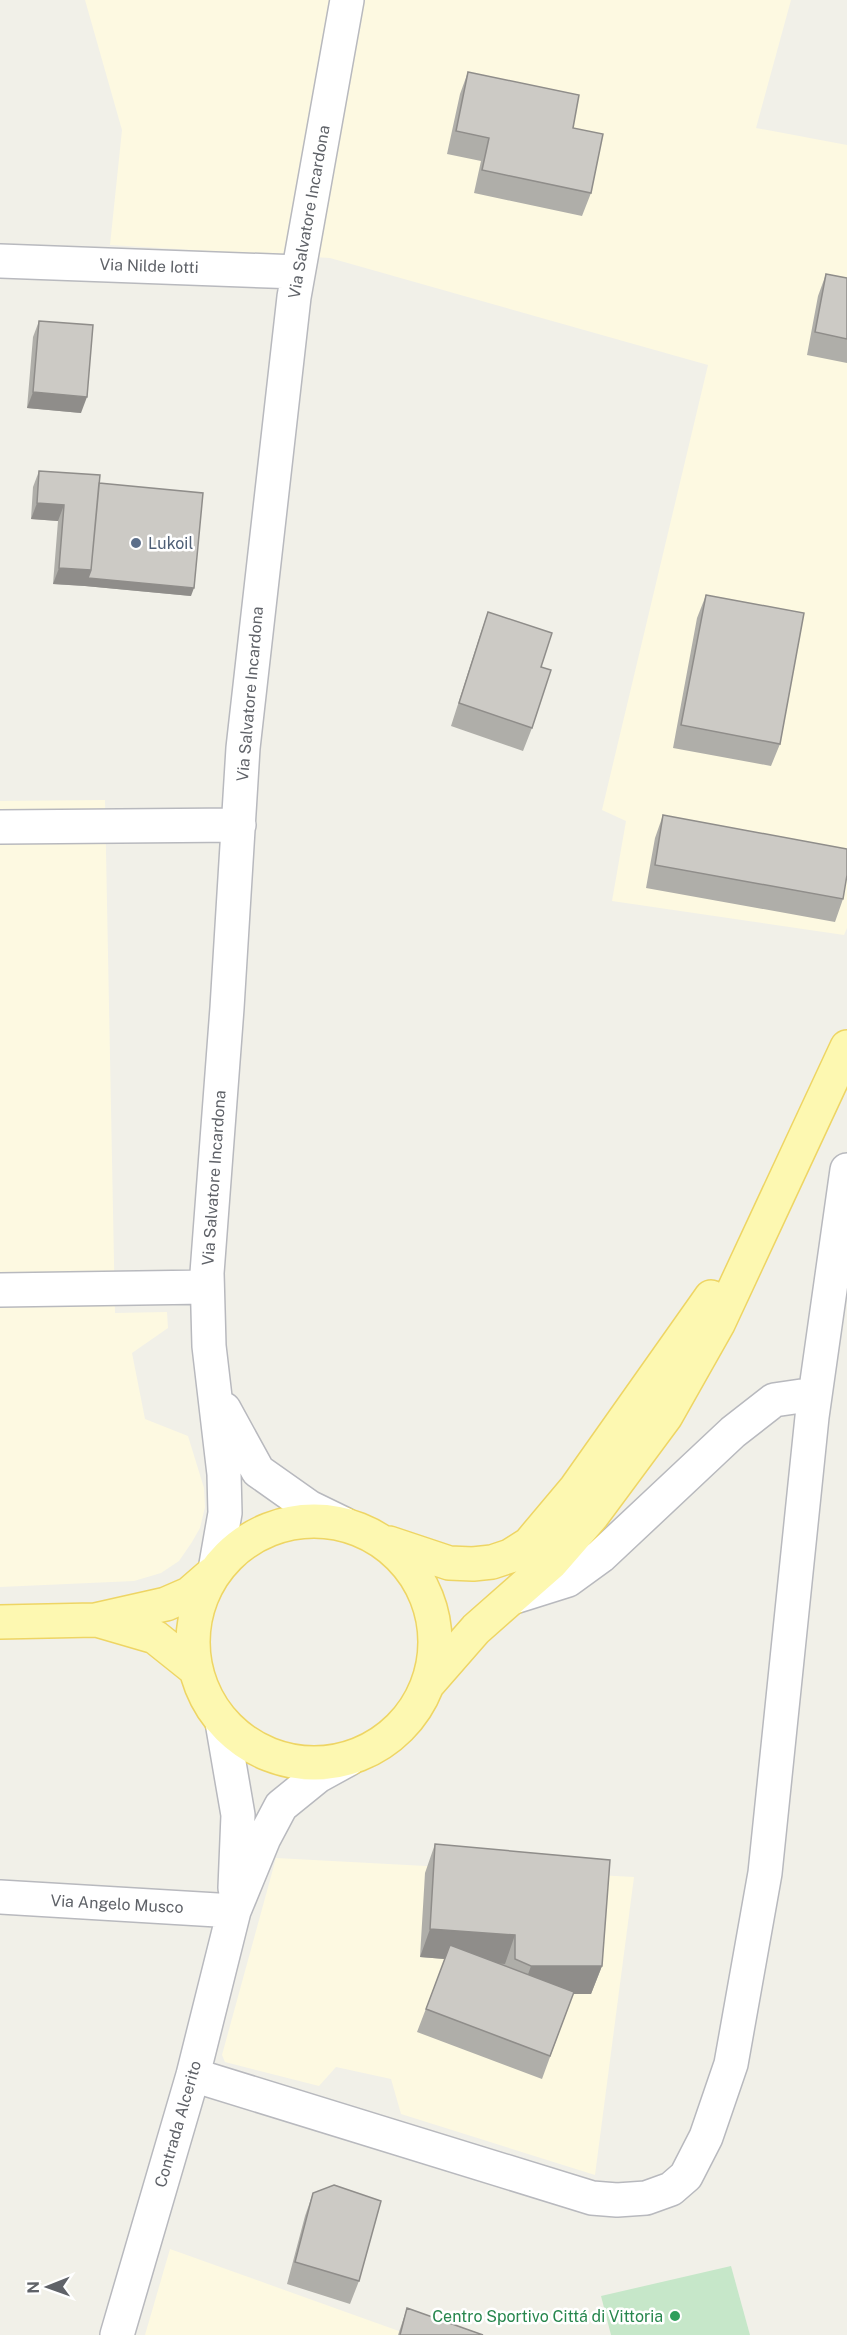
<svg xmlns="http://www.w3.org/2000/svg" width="847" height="2335" font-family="'Public Sans',sans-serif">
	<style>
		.commercial { fill: #fdf9e1 }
		.green { fill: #c6e7c9 }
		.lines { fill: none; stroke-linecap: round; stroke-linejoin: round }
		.minor-casing { stroke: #b8b9be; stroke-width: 36 }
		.major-casing { stroke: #eed564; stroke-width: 36 }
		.minor { stroke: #fff; stroke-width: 33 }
		.major { stroke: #fdf8b1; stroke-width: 33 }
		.wall { fill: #afaea9 }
		.shaded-wall { fill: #8f8d8a }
		.building { fill: #cccac5; stroke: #8f8d8a; stroke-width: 1.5 }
		.service-dot { fill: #5c6f8a; stroke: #fff; stroke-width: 2 }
		.leisure-dot { fill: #2e9e5b; stroke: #fff; stroke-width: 2 }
		.labels { text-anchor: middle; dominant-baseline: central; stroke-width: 5; stroke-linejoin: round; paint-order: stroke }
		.street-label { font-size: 16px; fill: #5f6268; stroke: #fff }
		.service-label { font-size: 16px; fill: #4e5e75; stroke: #fff; text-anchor: start }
		.leisure-label { font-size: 16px; fill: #27864d; stroke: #fff; text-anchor: end }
	</style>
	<rect width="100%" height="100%" fill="#f1f0e8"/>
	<!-- commercial -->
	<path class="commercial" d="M85,0H791L756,128L847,145V928L844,935L612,901L626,821L602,810L708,365L330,258L110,245L122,130Z
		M105,800L115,1313L167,1312L168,1328L132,1353L145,1419L188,1436L204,1488L205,1507L200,1528L192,1542L179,1561L161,1573L134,1581L0,1587V801Z
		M276,1858L634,1877L595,2175L401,2114L391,2079L336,2067L319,2086L225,2062L222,2055Z
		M170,2249L410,2335H145Z"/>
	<!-- green -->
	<path class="green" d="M731,2266L750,2335H611L601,2296Z"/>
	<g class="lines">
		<!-- minor casing -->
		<g class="minor-casing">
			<path id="minor" d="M0,261L298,272
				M0,827L239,825
				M0,1290L207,1287
				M224,1409L258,1471L309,1507L344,1524
				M215,1570L225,1513L224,1474L209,1346L207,1273L227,1008L243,748L294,297L347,0
				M514,1597L568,1580L601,1556L733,1432L774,1400L815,1394
				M222,1722L238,1815L235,1888
				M0,1897L234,1911
				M193,2075L592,2198L617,2200L646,2198L671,2189L686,2176L706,2137L731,2064L765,1873L812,1417L847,1170
				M117,2335L193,2075L234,1911L264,1838L281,1806L318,1776L349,1759"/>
		</g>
		<!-- major casing -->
		<g class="major-casing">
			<path id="major" d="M193 1642a121 121 0 1 1 242 0a121 121 0 1 1-242 0Z
				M389,1543L449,1563L473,1564L492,1562L510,1556L529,1544L576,1488L711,1297
				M100,1621L155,1637L195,1669
				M0,1622L95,1620L166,1604L189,1594L212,1574
				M428,1684L476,1629L552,1562L592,1516L666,1416L718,1324L847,1047"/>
		</g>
		<!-- minor -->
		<use href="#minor" class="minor"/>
		<!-- major -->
		<use href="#major" class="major"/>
	</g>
	<!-- wall -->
	<path class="wall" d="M468,72L573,128L591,193L582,216L474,193L481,161L447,154L460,94Z
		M826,274L847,278V363L807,355L818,296Z
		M39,321L81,413L27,408L33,337Z
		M39,471L99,483L191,596L85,586L53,584L58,521L31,519L33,487Z
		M706,595L780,744L771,766L673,748L697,618Z
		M488,612L541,667L532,728L523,751L451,726L480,635Z
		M663,815L843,899L835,922L646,888L655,838Z
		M435,1844L602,1966L591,1994H573L542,2079L417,2032L445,1959L420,1957L425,1873Z
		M313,2193L359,2281L350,2304L287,2284L305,2216Z
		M407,2308L483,2335H398Z"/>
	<!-- shaded-wall -->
	<path class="shaded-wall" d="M33,392L87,397L81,413L27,408Z
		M37,503L64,505L58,521L31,519Z
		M59,568L91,570L85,586L53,584Z
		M88,578L194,588L191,596L85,586Z
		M430,1929L515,1935L505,1964L420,1957Z
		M531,1966H602L591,1994H573L542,2079L573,1994H521Z"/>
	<!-- building -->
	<path class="building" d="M468,72L579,95L573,128L603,134L591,193L482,170L489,138L456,131Z
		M826,274L847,278V339L815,332Z
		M39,321L93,325L87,397L33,392Z
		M39,471L100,475L91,570L59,568L64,505L37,503Z
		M99,483L203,493L194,588L88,578L91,570Z
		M706,595L804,613L780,744L681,725Z
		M488,612L552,633L541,667L551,670L532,728L459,703Z
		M663,815L847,849V875L843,899L655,865Z
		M435,1844L610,1860L602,1966H531L515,1959V1935L430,1929Z
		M450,1945L574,1992L550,2056L426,2009Z
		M334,2185L381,2201L359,2281L295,2262L313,2193Z
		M407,2308L483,2335H400Z"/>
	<!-- markers -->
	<circle class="service-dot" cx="136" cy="543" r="6"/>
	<circle class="leisure-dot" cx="675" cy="2316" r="6"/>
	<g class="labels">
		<!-- street labels -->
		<g class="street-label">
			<text transform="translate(309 212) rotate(-80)">Via Salvatore Incardona</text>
			<text transform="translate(149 266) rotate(2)">Via Nilde Iotti</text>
			<text transform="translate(250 694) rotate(-85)">Via Salvatore Incardona</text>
			<text transform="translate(214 1178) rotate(-86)">Via Salvatore Incardona</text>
			<text transform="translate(117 1904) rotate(3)">Via Angelo Musco</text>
			<text transform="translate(178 2124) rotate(-74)">Contrada Alcerito</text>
		</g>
		<!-- service labels -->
		<g class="service-label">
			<text x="148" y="543">Lukoil</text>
		</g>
		<!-- leisure labels -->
		<g class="leisure-label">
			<text x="663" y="2316">Centro Sportivo Cittá di Vittoria</text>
		</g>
	</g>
	<!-- north arrow -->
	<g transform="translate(48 2287) rotate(269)" stroke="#ffffff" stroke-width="4.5" paint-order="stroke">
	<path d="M0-4.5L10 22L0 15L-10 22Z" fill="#5f6268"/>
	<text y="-9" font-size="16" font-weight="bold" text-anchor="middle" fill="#5f6268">N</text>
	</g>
</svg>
